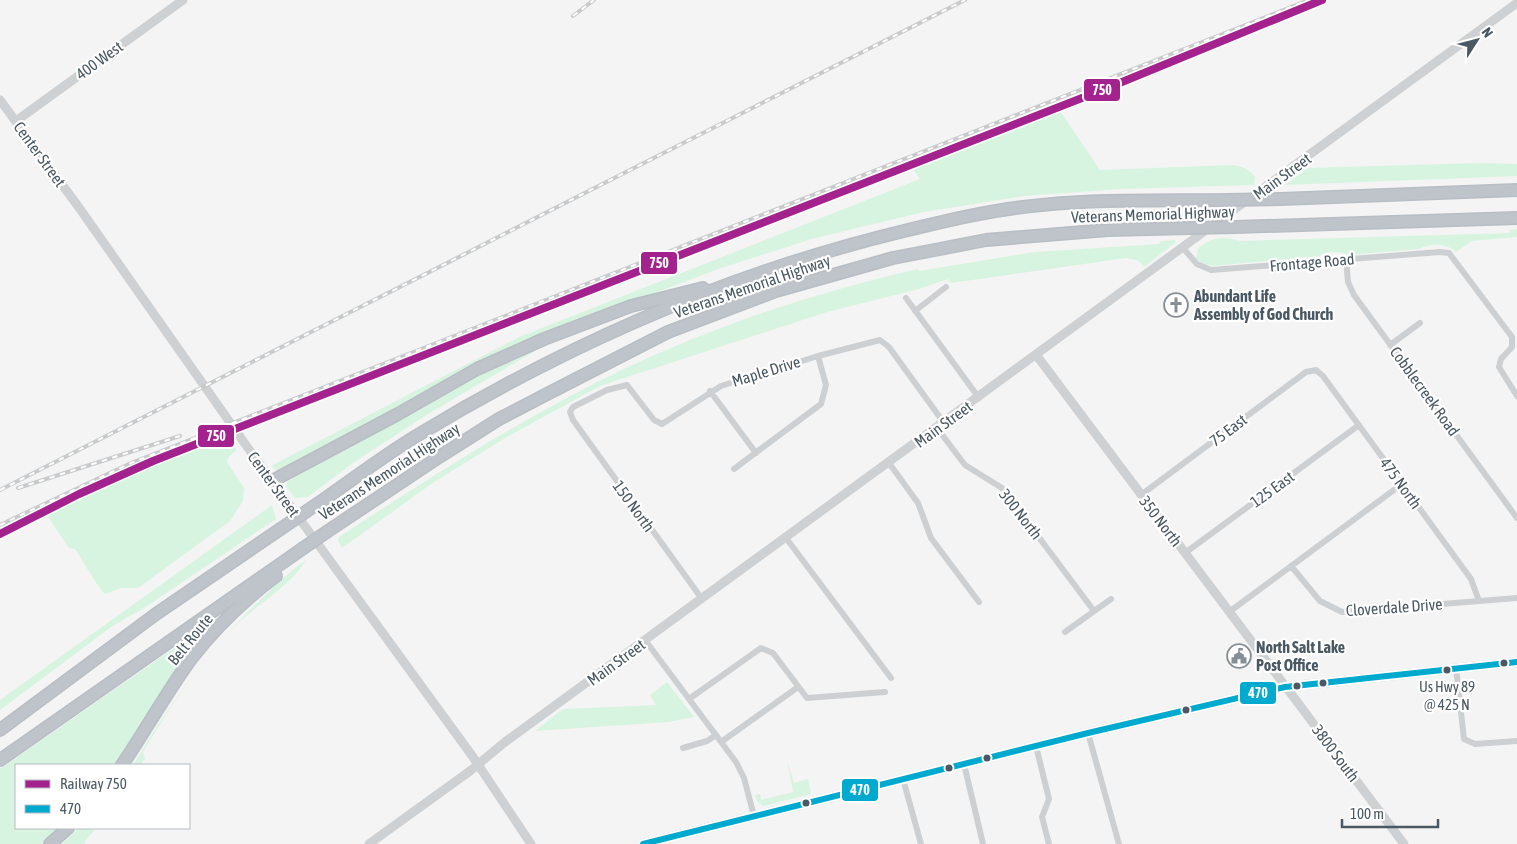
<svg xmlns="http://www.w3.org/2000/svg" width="1517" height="844" font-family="'Asap Condensed',sans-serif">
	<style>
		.green { fill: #d7f4e0 }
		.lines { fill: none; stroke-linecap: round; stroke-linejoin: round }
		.highway-casing { stroke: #b8bec4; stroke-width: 14 }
		.street { stroke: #cdd0d3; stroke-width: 6 }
		.secondary { stroke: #ced1d4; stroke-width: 9 }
		.primary { stroke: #caced1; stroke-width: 10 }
		.highway { stroke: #bec4ca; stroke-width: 11 }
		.rail-casing { stroke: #c8cacc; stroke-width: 4 }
		.rail { stroke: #fff; stroke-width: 2; stroke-dasharray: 5.5; stroke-linecap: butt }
		.highway-bridge-casing { stroke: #b8bec4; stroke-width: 14; stroke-linecap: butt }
		.highway-bridge { stroke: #bec4ca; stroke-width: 11 }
		.bus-1-casing { stroke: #fff; stroke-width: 10 }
		.bus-1 { stroke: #00a9ce; stroke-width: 6 }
		.rail-1-casing { stroke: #fff; stroke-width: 11 }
		.rail-1 { stroke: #a4228e; stroke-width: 8 }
		.bus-dot { fill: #495862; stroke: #fff; stroke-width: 2 }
		.labels { text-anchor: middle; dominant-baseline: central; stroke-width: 4.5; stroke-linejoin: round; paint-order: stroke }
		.bus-label { font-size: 15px; fill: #495862; stroke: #fff }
		.street-label { font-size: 16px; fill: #495862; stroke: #fff }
		.poi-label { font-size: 16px; font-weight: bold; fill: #495862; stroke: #fff; text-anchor: start }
		.line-badge { stroke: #fff; stroke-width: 2 }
		.badge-label { font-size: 14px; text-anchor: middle; font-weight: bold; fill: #fff }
	</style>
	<rect width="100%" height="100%" fill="#f4f4f4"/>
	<!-- green -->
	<path class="green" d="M1060,111L1100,170L1233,165C1242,166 1249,169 1255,177L1254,185L1121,189L1024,196L924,212L815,238L721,268L589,318L280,472L271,466L519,337L920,179L913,169Z
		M1481,163L1517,164V176L1285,185L1308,168Z
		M1517,229V237L1472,241L1456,252C1446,243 1431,243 1419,249L1349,255C1340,252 1327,250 1319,256L1212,266L1202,263L1196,258L1198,248C1213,237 1222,236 1240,241L1509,233L1510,230Z
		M1175,240L1176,242L1144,267L1139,261L1126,258L951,283L948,279L919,289L827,312L600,386L507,437L434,482L342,548L338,540L339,537C432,476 525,416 626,368C719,324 818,292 918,269L919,271L1035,252L1159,244L1161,241Z
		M540,348L428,414L353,463L308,497L295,498L286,486L287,482L370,432L470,380Z
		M221,437L237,450L229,456L227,462L244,488L243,501L230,521L138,588H121L105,594C99,589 81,558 75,549L69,548L46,514Z
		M272,505L276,519L144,608L111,627L0,710V700Z
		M306,560C290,587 258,603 236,625C198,662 171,707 143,752L145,758L141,765H133C170,705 203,655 255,605C271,590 287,573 306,560Z
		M226,612L153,706L115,765H16V828H60L41,844H0V769Z
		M667,682L694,717L669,722L535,731L563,709L656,705L650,695Z
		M787,760L794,783L808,779L811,794L763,806L757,801L755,795L760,794L761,800L793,792Z
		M79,828H96L83,844H62Z"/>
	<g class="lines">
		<!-- highway casing -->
		<g class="highway-casing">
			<path id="highway" d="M1281,199L1517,190
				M1235,227L1517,218
				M272,481L398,414L477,369L544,339L631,306L703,288
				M326,498C356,477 386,454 418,435C568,344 733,272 904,231C949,220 995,209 1042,205C1103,199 1165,201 1226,200
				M328,531L439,457L499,419L549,393L668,332L776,291L893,258L986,240L1108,230L1189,228
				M0,730L156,614L279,530
				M0,760L302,549
				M122,765C146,730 166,693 191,659C215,628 244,600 276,576
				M50,844L68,828"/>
		</g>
		<!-- street -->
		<path class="street" d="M1183,248L1197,264L1211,270L1440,252L1449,253L1512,337V347L1501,359L1499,367L1517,396
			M1346,259L1348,282L1354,295L1517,518
			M906,298L979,398
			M915,311L946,287
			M1390,345L1420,323
			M710,391L756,453
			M937,428L965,465L1002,488L1094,611
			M889,463L918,503L931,538L979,602
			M734,469L821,404L826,385L818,356
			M1141,495L1306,372L1316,370L1323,376L1471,579L1479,601
			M786,538L891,678
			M1185,553L1359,425
			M1291,566L1320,601L1342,612L1517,598
			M702,599L573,420L570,412L573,407L607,390L627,385L654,420L662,424L721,386L818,356L880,340L889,347L944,423
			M1229,612L1402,484
			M1065,632L1111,599
			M645,640L736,762L744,778L754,816
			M1456,668L1464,739L1475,744L1517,741
			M689,699L761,648L773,653L807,698L885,692
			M1088,733L1119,844
			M721,742L798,687
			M1036,746L1049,799L1042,817L1049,844
			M683,748L707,741L716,735
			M964,764L983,844
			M903,779L921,844"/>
		<!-- secondary -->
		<path class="secondary" d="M0,100L80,209L248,448L473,757L531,844
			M16,121L183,0
			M1037,356L1404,844
			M369,844L470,771L505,742L1517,3"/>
		<!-- primary -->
		<path class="primary" d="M643,844L1088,733L1285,687L1517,662"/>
		<!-- highway -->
		<use href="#highway" class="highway"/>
		<!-- rail casing -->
		<g class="rail-casing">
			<path id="rail" d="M573,16L594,0
				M18,488L180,436
				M0,490L965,0
				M0,525L131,463L1309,0"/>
		</g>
		<!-- rail -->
		<use href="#rail" class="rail"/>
		<!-- highway-bridge casing -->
		<g class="highway-bridge-casing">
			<path id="highway-bridge" d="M1226,200L1281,199
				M1189,228L1235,227
				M279,530L326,498
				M302,549L328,531"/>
		</g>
		<!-- highway-bridge -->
		<use href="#highway-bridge" class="highway-bridge"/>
		<!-- bus-1 casing -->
		<g class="bus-1-casing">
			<path id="bus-1" d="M643,844L1088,733L1285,687L1517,662"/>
		</g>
		<!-- bus-1 -->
		<use href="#bus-1" class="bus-1"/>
		<!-- rail-1 casing -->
		<g class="rail-1-casing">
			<path id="rail-1" d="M0,534L79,494L153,461L1105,89L1322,0"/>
		</g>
		<!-- rail-1 -->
		<use href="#rail-1" class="rail-1"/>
	</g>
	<!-- icons -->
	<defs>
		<g id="church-ring" transform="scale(1.25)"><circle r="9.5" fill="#fff" stroke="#858f95" stroke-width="1.5"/><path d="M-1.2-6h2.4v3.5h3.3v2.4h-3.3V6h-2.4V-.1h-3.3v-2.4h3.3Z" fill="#858f95"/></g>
		<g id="civic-ring" transform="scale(1.25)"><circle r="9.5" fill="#fff" stroke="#858f95" stroke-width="1.5"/><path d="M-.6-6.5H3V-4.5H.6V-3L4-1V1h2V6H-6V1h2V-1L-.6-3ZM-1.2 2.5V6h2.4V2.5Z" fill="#858f95"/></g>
	</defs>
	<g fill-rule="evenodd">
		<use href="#church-ring" x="1176" y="305"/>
		<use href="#civic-ring" x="1239" y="656"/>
	</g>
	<!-- markers -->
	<g class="bus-dot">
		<circle cx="1504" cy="663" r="4.5"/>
		<circle cx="1447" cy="670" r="4.5"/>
		<circle cx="1323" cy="683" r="4.5"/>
		<circle cx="1297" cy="686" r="4.5"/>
		<circle cx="1186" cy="710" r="4.5"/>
		<circle cx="987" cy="758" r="4.5"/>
		<circle cx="949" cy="768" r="4.5"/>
		<circle cx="806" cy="803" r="4.5"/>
	</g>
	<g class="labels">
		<!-- bus labels -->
		<g class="bus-label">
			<text x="1447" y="686">Us Hwy 89<tspan x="1447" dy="18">@ 425 N</tspan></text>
		</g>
		<!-- street labels -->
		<g class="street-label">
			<text transform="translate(99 60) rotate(-36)">400 West</text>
			<text transform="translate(40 154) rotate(54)">Center Street</text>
			<text transform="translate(1282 176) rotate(-36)">Main Street</text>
			<text transform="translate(1153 214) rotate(-2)">Veterans Memorial Highway</text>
			<text transform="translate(1312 262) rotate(-5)">Frontage Road</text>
			<text transform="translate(752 286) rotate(-19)">Veterans Memorial Highway</text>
			<text transform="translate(766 371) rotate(-17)">Maple Drive</text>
			<text transform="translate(1425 391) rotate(54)">Cobblecreek Road</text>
			<text transform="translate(943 424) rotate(-36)">Main Street</text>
			<text transform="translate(1228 430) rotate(-37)">75 East</text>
			<text transform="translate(389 471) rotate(-33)">Veterans Memorial Highway</text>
			<text transform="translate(1401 483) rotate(54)">475 North</text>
			<text transform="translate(274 484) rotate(54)">Center Street</text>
			<text transform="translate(1272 489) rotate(-36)">125 East</text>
			<text transform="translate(634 506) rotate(54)">150 North</text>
			<text transform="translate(1021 514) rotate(52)">300 North</text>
			<text transform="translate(1161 521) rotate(53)">350 North</text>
			<text transform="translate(1394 607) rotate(-4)">Cloverdale Drive</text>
			<text transform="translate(190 639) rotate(-51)">Belt Route</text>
			<text transform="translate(616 662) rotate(-36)">Main Street</text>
			<text transform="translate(1336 753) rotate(53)">3800 South</text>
		</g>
		<!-- poi labels -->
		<g class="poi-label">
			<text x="1194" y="296">Abundant Life<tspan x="1194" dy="18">Assembly of God Church</tspan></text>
			<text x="1256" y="647">North Salt Lake<tspan x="1256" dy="18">Post Office</tspan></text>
		</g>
	</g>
	<g class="line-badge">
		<rect x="1083" y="78" width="38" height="24" rx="5" fill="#a4228e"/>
		<rect x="640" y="251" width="38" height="24" rx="5" fill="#a4228e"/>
		<rect x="197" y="424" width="38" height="24" rx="5" fill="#a4228e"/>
		<rect x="1239" y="681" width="38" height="24" rx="5" fill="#00a9ce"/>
		<rect x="841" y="778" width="38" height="24" rx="5" fill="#00a9ce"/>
	</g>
	<g class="badge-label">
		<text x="1102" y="95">750</text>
		<text x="659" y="268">750</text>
		<text x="216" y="441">750</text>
		<text x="1258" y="698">470</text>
		<text x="860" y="795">470</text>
	</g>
	<!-- legend -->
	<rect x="15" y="764" width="175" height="65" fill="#ffffff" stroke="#b6bcc0"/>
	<rect x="25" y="780" width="25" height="8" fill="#a4228e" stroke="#b6bcc0"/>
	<text x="60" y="789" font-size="15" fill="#495862">Railway 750</text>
	<rect x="25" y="805" width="25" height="8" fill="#00a9ce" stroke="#b6bcc0"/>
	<text x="60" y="814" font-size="15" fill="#495862">470</text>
	<!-- north arrow -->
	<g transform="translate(1477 40) rotate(54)" stroke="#ffffff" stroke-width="4" paint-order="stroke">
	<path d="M0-4L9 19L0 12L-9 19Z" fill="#495862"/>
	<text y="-8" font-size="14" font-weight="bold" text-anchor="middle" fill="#495862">N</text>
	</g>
	<!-- scale -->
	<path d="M1342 819v8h96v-8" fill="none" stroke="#495862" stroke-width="2.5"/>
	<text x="1350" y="819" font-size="15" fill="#495862" stroke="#ffffff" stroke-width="4" paint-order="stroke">100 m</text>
</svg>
